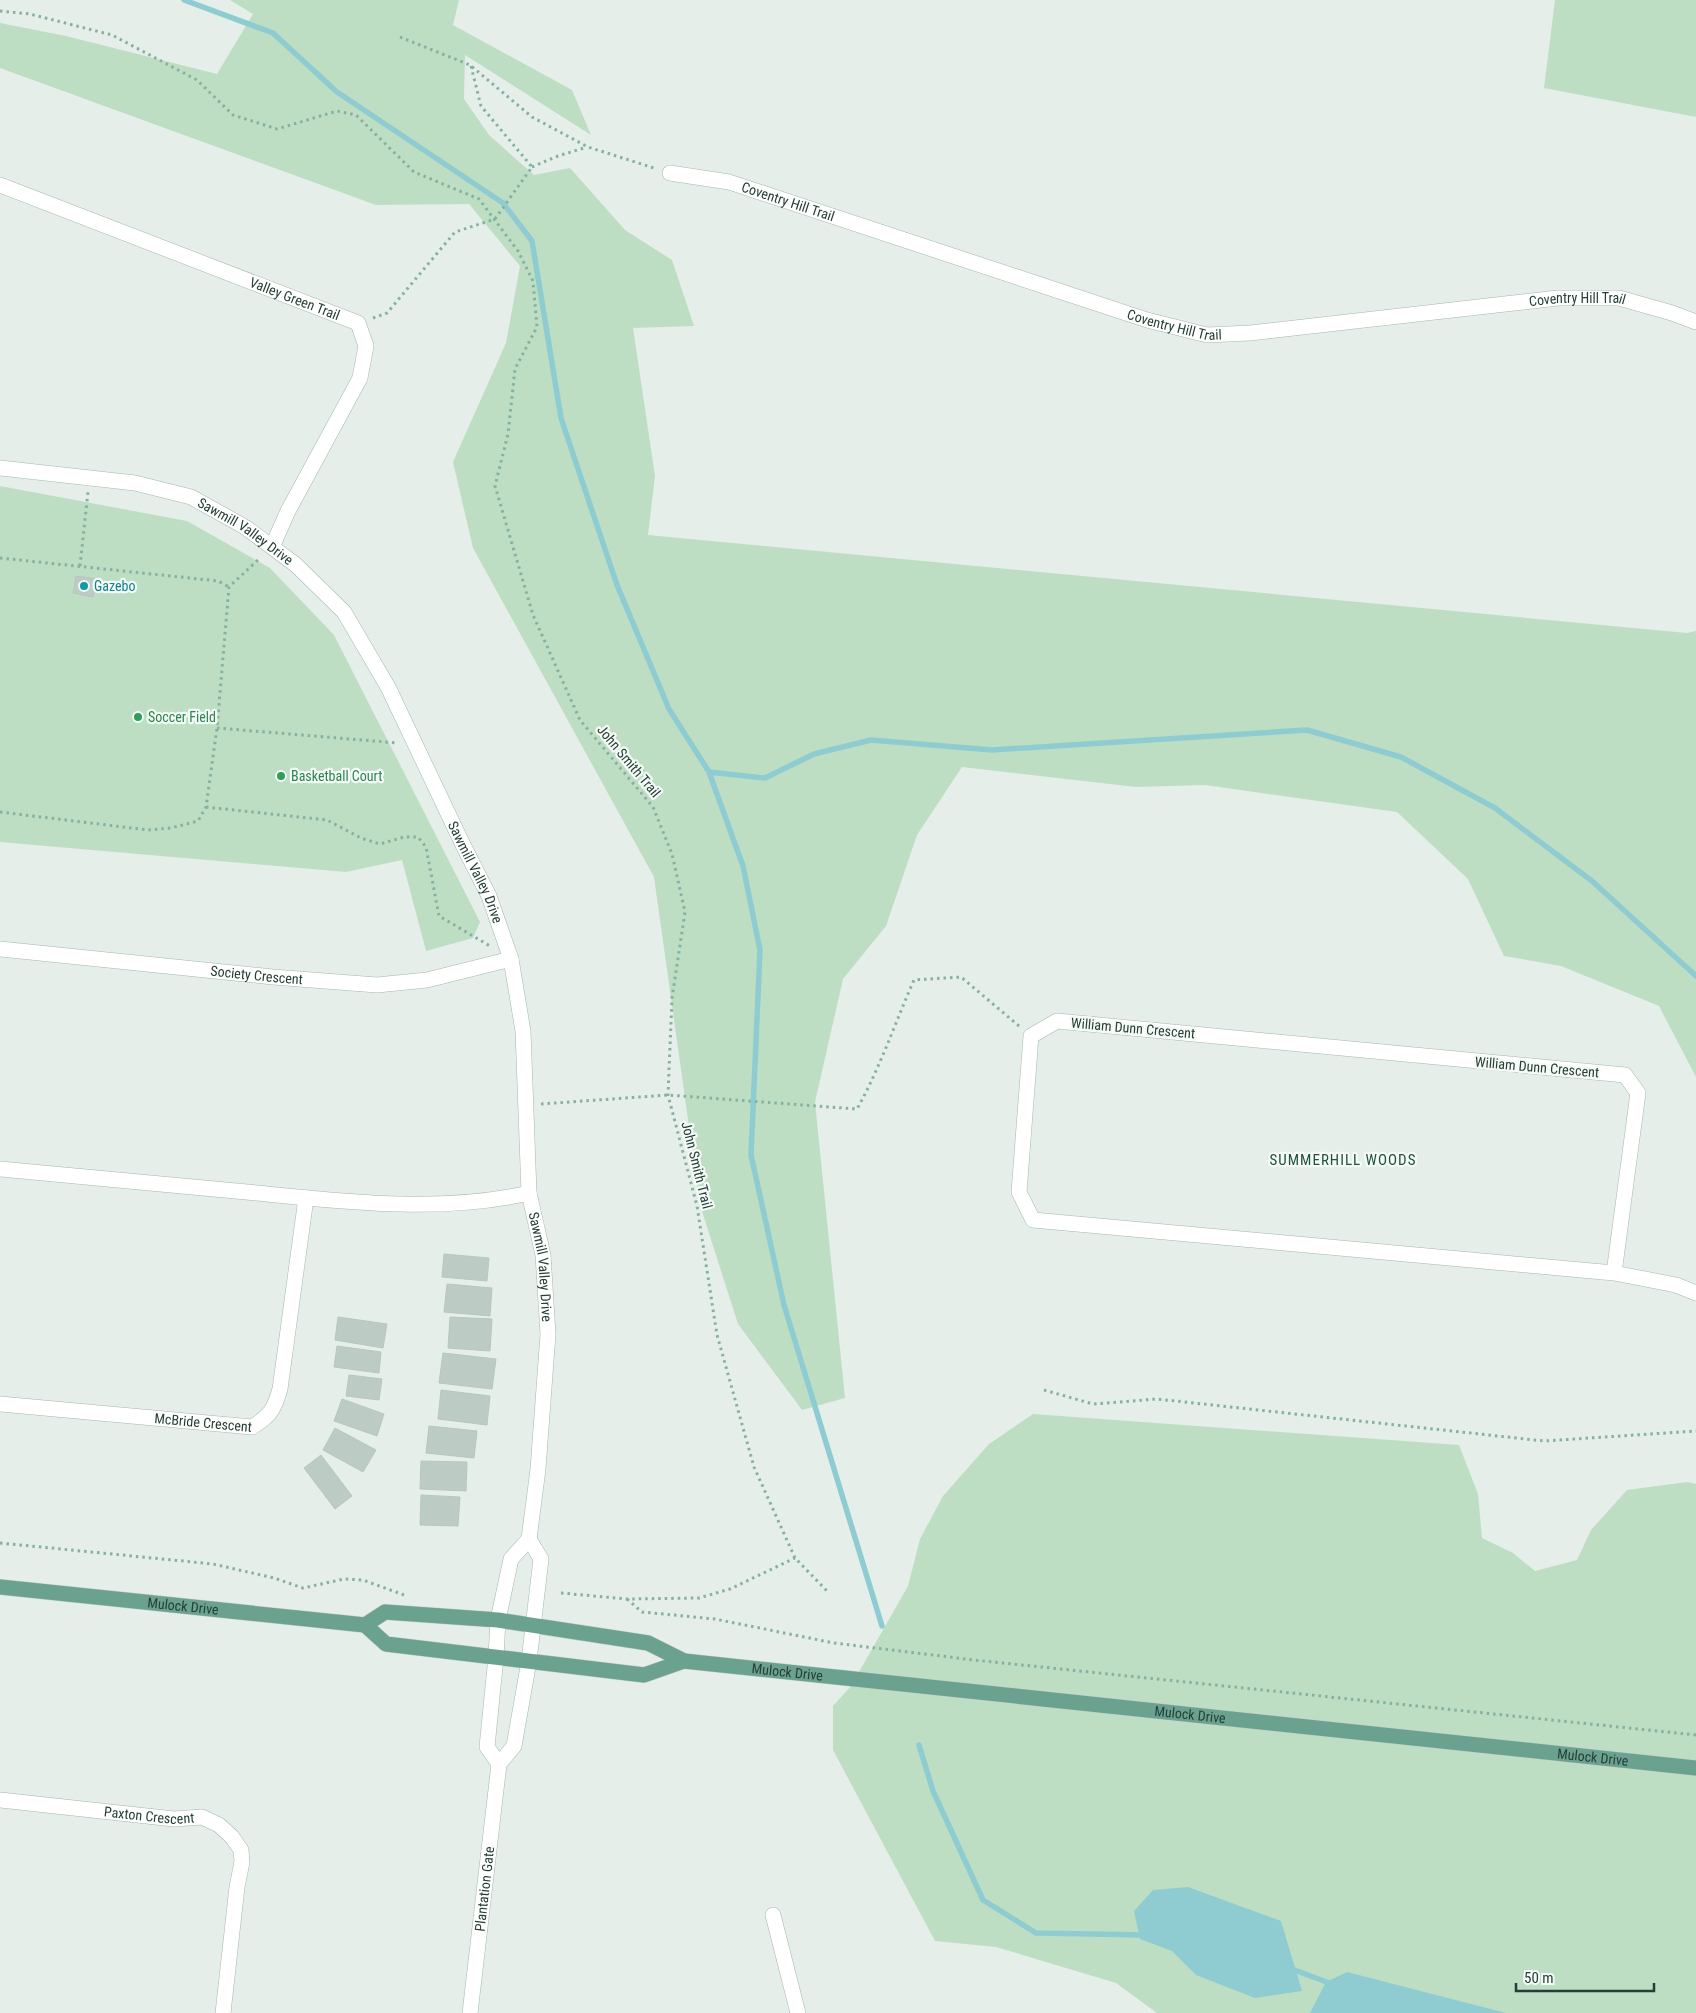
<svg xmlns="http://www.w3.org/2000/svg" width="1696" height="2013" font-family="'Roboto Condensed',sans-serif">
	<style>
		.green { fill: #bedec4 }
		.water { fill: #8eccd1 }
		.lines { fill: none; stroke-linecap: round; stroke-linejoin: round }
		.stream { stroke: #8eccd1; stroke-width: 5.5 }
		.building { fill: #bdcbc5; stroke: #b7c7bf }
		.street-casing { stroke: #a7b6b0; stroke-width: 16 }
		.secondary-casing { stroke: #a3b9b0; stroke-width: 16 }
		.primary-casing { stroke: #c2c9c7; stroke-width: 16 }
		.path { stroke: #85b1a0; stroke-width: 3; stroke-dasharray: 2.5 4; stroke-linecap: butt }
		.street { stroke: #fff; stroke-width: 15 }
		.secondary { stroke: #fff; stroke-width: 15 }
		.primary { stroke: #6aa28f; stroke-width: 15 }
		.culture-dot { fill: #0f9aa8; stroke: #f5faf7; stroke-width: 2 }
		.leisure-dot { fill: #2e9e5b; stroke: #f5faf7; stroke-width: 2 }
		.labels { text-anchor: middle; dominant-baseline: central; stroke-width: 4.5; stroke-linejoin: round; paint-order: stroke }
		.street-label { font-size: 14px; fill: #243f36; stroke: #f5faf7 }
		.culture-label { font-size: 14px; fill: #0d838f; stroke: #f5faf7; text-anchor: start }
		.leisure-label { font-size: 14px; fill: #27864d; stroke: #f5faf7; text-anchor: start }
		.neighbourhood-label { font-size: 15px; letter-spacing: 1px; fill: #205241; stroke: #f5faf7 }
	</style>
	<rect width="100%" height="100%" fill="#e5eee9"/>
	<!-- green -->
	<path class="green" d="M230,0H459L453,25L572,90L591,135L465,55L464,99L489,135L534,175L570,168L625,230L672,260L694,326L633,328L655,476L648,535L1687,633L1696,631V1077L1659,1006L1561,966L1504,956L1468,879L1397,812L1205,785L1136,787L962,767L917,835L886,926L843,979L815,1102L845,1398L802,1410L738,1324L700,1205L654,877L473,548L453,462L506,343L520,266L469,204L376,205L0,68V23L66,36L217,74L253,14Z
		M1555,0H1696V117L1544,88Z
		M0,486L187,521L270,568L334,635L480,922L473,938L426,951L402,860L346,872L0,842Z
		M1033,1414L1459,1445L1478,1494L1482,1538L1513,1553L1535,1571L1577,1560L1591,1530L1627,1490L1687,1482L1696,1484V2013H1157L1116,1983L996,1947L935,1941L833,1750V1706L851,1686L908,1586L920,1539L943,1496L989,1444Z"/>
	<!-- water -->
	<path class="water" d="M1188,1887L1281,1921L1302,1991L1255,1998L1196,1975L1172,1951L1140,1939L1134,1911L1153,1890Z
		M1347,1972L1506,2013H1310L1326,1982Z"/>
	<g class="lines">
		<!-- stream -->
		<path class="stream" d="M184,0L273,33L337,92L503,203L532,241L561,418L617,585L669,709L709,772L743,866L760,950L751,1155L784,1305L882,1626
			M709,772L765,778L814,754L871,740L992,750L1307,730L1401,757L1495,808L1592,881L1696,976
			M919,1745L933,1791L983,1900L1036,1933L1146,1935
			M1289,1968L1332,1984"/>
	</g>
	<!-- building -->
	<path class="building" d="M76,576L96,579L93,597L73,593Z
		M444,1254L489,1258L487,1281L442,1277Z
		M447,1284L492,1288L490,1316L444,1312Z
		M338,1317L387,1324L383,1348L335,1340Z
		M450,1317L492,1319L490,1351L448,1348Z
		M337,1346L381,1352L379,1373L334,1367Z
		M443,1353L496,1359L492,1389L439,1383Z
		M349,1375L382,1379L379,1400L346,1396Z
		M441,1390L490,1396L487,1425L438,1419Z
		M342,1399L384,1414L377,1436L334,1421Z
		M429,1426L477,1431L474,1458L426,1453Z
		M335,1428L376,1450L363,1472L323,1450Z
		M321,1455L352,1496L335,1509L304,1468Z
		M421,1461L467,1462L466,1491L420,1489Z
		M421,1495L460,1497L458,1526L420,1525Z"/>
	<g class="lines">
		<!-- street casing -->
		<g class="street-casing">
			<g id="street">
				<path id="s1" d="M670,173L729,182L1147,320L1207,335L1250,333L1558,298H1619L1672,313L1696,322"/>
				<path id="s2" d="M0,185L358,323L366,346L360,378L288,511L272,547"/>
				<path id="s3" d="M0,949L273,977L377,985L427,980L511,959"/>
				<path d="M0,1169C86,1177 171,1185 257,1193C347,1202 440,1213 529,1193"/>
				<path d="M1614,1273L1638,1093L1625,1075L1057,1021L1031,1036L1019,1192L1033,1220L1614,1273L1676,1285L1696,1293"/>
				<path id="s4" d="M0,1404L252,1427C270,1416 274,1410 280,1389L306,1198"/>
				<path d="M496,1657L498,1620"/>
				<path id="s5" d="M0,1800L174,1819L202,1817L219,1825L232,1837L241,1850L242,1862L237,1887L223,2013"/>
				<path d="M773,1915L798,2013"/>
			</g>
		</g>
		<!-- secondary casing -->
		<g class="secondary-casing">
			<g id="secondary">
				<path id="s6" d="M0,468L135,483L191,497L245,527L296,565L344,612L388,687L463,845L489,896L511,959L523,1031L529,1193L543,1255L548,1334L538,1469L529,1539L511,1559L498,1620"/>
				<path d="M496,1657L487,1747L499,1764"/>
				<path id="s7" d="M470,2013L499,1764L514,1746L529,1661L541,1559L529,1539"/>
			</g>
		</g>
		<!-- primary casing -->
		<g class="primary-casing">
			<g id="primary">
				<path id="s8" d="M0,1587L365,1625L385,1612L498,1620L648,1643L684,1661L1696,1768"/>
				<path d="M365,1625L386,1644L644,1675L684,1661"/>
			</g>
		</g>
		<!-- path -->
		<path class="path" d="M0,11L30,14L112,35L197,80L233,115L277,129L337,111L356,115L414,172L479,199L518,251L533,281L537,327L515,369L508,434L495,486L533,615L580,720L653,807L672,854L685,912L672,998L668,1095L697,1206L717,1335L754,1467L795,1558L827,1591
			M400,37L470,65L532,117L588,147L654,168
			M471,66L481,106L532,167L495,219
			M532,167L558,156L587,147
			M373,318L387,313L455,232L495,219
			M0,558L218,581L229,587
			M80,566L88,492
			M217,728L398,743
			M206,807L327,820L361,838L380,844L404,837H418L426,847L439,916L490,946
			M0,812L148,830L171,828L198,821L206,807L217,728L229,587L260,558
			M541,1104L668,1095L857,1109C880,1068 895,1023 914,980L961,977L1019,1026
			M1044,1390L1093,1404L1157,1399L1544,1441L1696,1431
			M0,1543L213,1564L274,1578L303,1588L344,1579L363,1580L404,1595
			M561,1593L627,1599L699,1598L730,1589L795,1558
			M627,1599L642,1612L715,1619L834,1643L974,1660L1696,1735"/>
		<!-- street -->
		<use href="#street" class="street"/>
		<!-- secondary -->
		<use href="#secondary" class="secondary"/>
		<!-- primary -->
		<use href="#primary" class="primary"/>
	</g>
	<!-- markers -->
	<circle class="culture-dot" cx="84" cy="586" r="5"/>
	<g class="leisure-dot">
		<circle cx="138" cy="717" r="5"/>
		<circle cx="281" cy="776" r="5"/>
	</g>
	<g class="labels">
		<!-- street labels -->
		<g class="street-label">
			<text stroke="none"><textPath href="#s1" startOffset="122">Coventry Hill Trail</textPath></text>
			<text stroke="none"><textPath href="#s2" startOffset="316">Valley Green Trail</textPath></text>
			<text stroke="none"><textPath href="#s1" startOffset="934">Coventry Hill Trail</textPath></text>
			<text stroke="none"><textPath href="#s1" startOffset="528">Coventry Hill Trail</textPath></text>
			<text stroke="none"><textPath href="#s6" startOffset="258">Sawmill Valley Drive</textPath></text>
			<text transform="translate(629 761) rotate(50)">John Smith Trail</text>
			<text stroke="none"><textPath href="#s6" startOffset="678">Sawmill Valley Drive</textPath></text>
			<text stroke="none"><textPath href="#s3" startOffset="258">Society Crescent</textPath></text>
			<text transform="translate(1133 1028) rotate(5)">William Dunn Crescent</text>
			<text transform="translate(1537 1067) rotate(5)">William Dunn Crescent</text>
			<text transform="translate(697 1165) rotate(76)">John Smith Trail</text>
			<text stroke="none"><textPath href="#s6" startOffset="1082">Sawmill Valley Drive</textPath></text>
			<text stroke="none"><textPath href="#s4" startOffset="204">McBride Crescent</textPath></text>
			<text stroke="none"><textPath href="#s8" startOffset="184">Mulock Drive</textPath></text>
			<text stroke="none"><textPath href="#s8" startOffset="800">Mulock Drive</textPath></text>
			<text stroke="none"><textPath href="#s8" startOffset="1205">Mulock Drive</textPath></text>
			<text stroke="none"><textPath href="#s8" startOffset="1610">Mulock Drive</textPath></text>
			<text stroke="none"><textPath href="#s5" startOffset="150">Paxton Crescent</textPath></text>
			<text stroke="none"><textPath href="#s7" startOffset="125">Plantation Gate</textPath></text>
		</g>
		<!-- culture labels -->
		<g class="culture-label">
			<text x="94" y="586">Gazebo</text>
		</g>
		<!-- leisure labels -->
		<g class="leisure-label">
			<text x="148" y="717">Soccer Field</text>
			<text x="291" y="776">Basketball Court</text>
		</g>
		<!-- neighbourhood labels -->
		<g class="neighbourhood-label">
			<text x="1343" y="1160">SUMMERHILL WOODS</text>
		</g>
	</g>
	<!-- scale -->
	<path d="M1516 1983v8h138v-8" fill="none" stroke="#243f36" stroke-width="2.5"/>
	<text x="1524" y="1983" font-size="15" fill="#243f36" stroke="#f5faf7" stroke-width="4" paint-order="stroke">50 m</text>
</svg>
